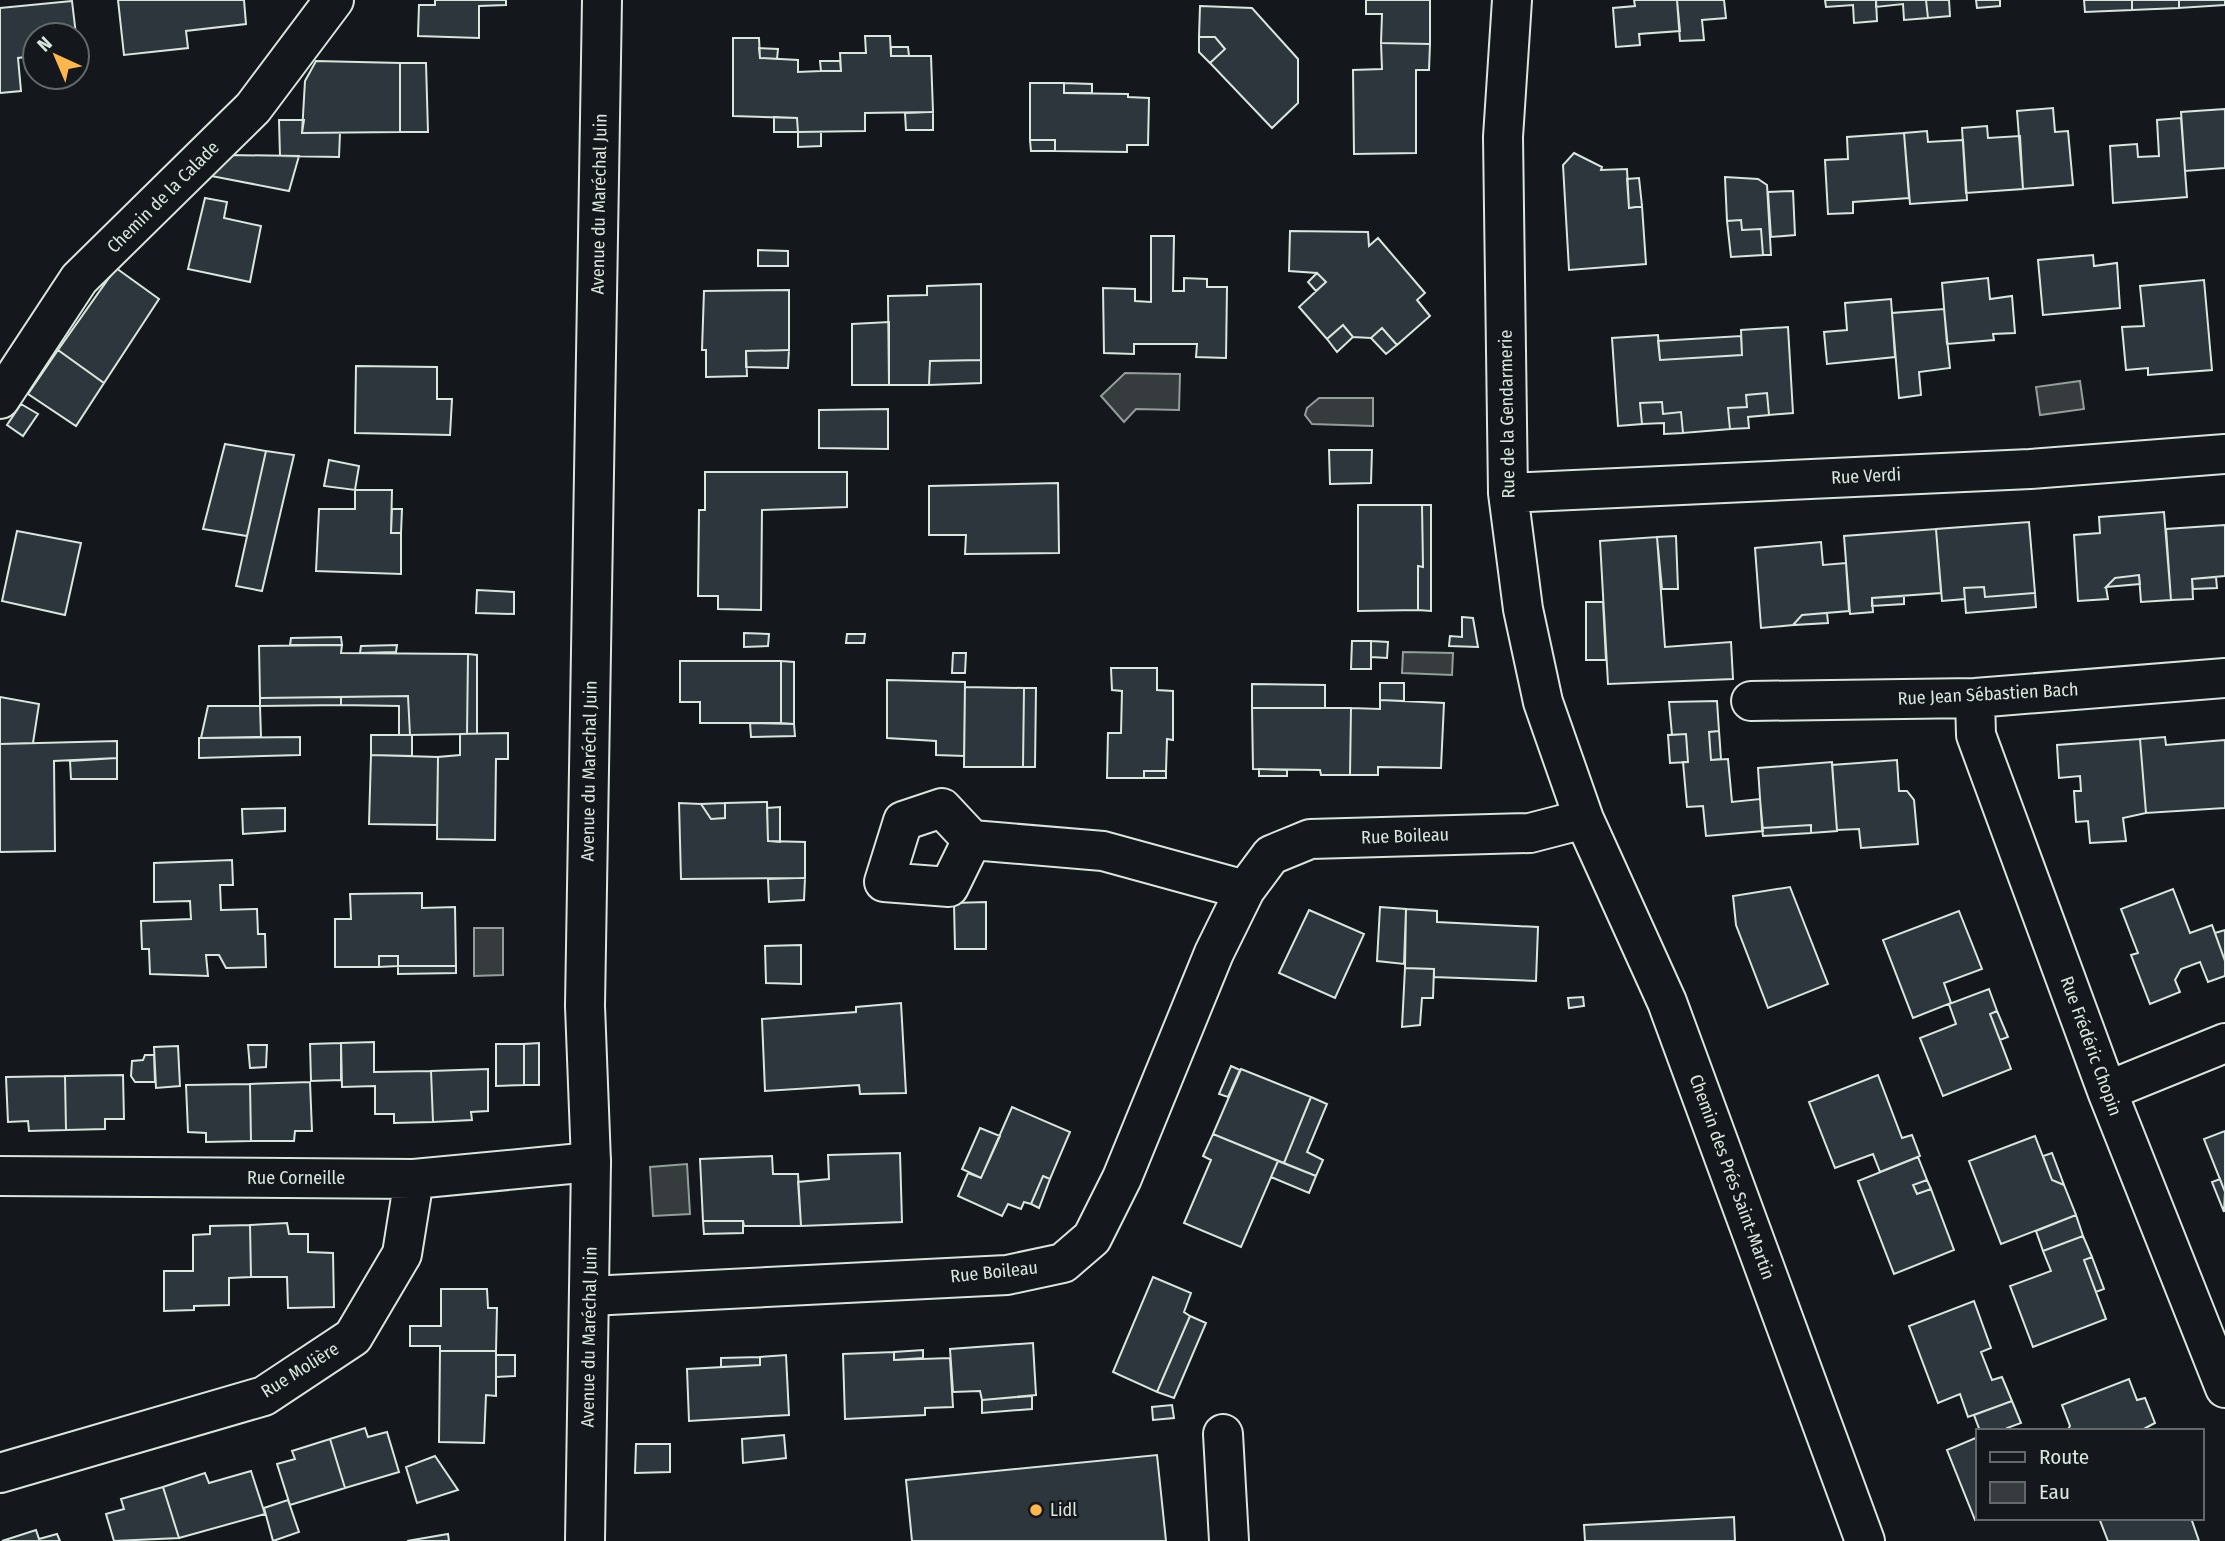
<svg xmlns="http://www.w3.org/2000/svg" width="2225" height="1541" font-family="'Fira Sans Condensed',sans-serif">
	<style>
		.water { fill: #363b3e; stroke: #939e99; stroke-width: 2 }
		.building { fill: #2c363c; stroke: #d8e6dc; stroke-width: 2 }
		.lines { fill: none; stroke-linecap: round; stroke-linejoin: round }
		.street-casing { stroke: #d8e6dc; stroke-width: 42 }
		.secondary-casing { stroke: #d8e6dc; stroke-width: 42 }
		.street { stroke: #14181c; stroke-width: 38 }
		.secondary { stroke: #14181c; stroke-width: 38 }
		.poi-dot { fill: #ffb74d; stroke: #14181c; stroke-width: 2.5 }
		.labels { text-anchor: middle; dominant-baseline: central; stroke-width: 5; stroke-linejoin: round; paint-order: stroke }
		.street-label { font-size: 18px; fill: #d8e6dc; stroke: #14181c }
		.poi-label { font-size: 18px; fill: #d8e6dc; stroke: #14181c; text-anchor: start }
	</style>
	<rect width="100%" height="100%" fill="#14181c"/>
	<!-- water -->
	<path class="water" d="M1125,373L1180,374L1179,410L1136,409L1124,422L1101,396Z
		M2080,381L2084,409L2040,415L2036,387Z
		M1319,398H1373V426L1312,424L1305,415L1307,408Z
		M1403,652L1453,653L1452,675L1402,673Z
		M474,928H503V975L474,976Z
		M687,1164L690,1214L653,1216L650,1167Z"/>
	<!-- building -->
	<path class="building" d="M118,0H244L246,24L186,31L188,48L124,55Z
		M435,0H506V5L479,6V38L418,36L419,5H435Z
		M1366,0H1430V44L1381,43L1382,14H1366Z
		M1634,0H1677L1680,31L1639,34L1640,45L1616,47L1613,8L1635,6Z
		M1677,0H1724L1726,18L1702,20L1704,40L1680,41Z
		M1825,0H1876L1877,21L1854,23L1853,5L1826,7Z
		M1876,0H1926L1928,18L1904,20L1903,4L1876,7Z
		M1926,0H1949L1950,16L1928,18Z
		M1976,0H2000V6L1977,8Z
		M2084,0H2132V10L2085,12Z
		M2132,0H2179V8L2132,10Z
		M2179,0H2225V5L2179,8Z
		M72,1L76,35H35V56L18,58L21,91L0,93V8Z
		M1200,6L1252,8L1298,59V103L1272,128L1210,63L1225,49L1215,37H1199Z
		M865,36H890L891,56H931L933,112L865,113V131L798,132L797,118L733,116V38H759L760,58L798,60V72L821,71H841L840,53H866Z
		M1199,37H1215L1225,49L1210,63L1199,52Z
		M1381,43L1430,44L1429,70H1416V153L1354,154L1353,70L1382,69Z
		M891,47H908L909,56H891Z
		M759,48L778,49L777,59L760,58Z
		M316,61L400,63V132L302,133L305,81Z
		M820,61H840L841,71H821Z
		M400,63H426L428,132H400Z
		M1030,83H1064V93L1128,94V97L1149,98L1148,145H1127V152L1055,151V140H1030Z
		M1064,83L1092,84V93H1064Z
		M2053,108L2055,132L2068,131L2073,185L2023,189L2017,111Z
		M2225,109V168L2185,171L2181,112Z
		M933,112V130H906L905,113Z
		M774,117L797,118L798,132H774Z
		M2181,118L2187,197L2113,203L2110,146L2137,144L2138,157L2159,156L2157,120Z
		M279,120H304L302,133H340L339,157L280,156Z
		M1987,126L1988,138L2020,136L2023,189L1966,193L1962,128Z
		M1927,131L1928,142L1963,140L1967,200L1910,204L1904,133Z
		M798,132H821V146L798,147Z
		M1904,133L1909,198L1853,202V213L1828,214L1825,160L1848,159L1847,137Z
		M1030,140H1055V151H1031Z
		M1574,153L1602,167L1601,170L1627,169L1629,208L1642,206L1646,264L1569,270L1563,165Z
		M228,155L299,156L289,191L206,175Z
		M1725,177L1758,179L1767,185L1771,255H1763L1761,229L1742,230L1741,220L1727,221Z
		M1639,178L1642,206L1629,208L1627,179Z
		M1793,191L1795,235L1771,237L1768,192Z
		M205,198L227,202L224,218L261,226L250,282L188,269Z
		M1741,220L1742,230L1761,229L1763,255L1731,257L1727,221Z
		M1290,231L1368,232L1369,246L1378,238L1425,293L1417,300L1430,316L1397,345L1382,328L1371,338L1353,337L1343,325L1327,339L1299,307L1326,282L1317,273L1289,271Z
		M1151,236H1174L1173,291H1184V278L1207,279V287H1227L1226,358L1196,357L1197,344H1134V354L1104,353L1103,288L1135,289V301L1151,302Z
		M758,250L788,251V266H758Z
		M2093,255L2094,266L2117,263L2120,308L2043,315L2038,260Z
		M116,268L159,299L104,383L58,350Z
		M1317,273L1326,282L1316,291L1308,282Z
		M1988,278L1990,299L2012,296L2015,333L1993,334L1994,340L1947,344L1942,283Z
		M2204,280L2212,370L2148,375V368L2126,370L2122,327L2144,326L2140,286Z
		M981,284V360L930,361L929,385H889L888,296L927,295V286Z
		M789,290V350L746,351L747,376L706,377V350H702L704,291Z
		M1891,299L1895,357L1827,364L1824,332L1847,330L1845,303Z
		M1944,309L1950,368L1919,372L1921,395L1899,398L1892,313Z
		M889,322V385H852V324Z
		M1343,325L1353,337L1337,352L1327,339Z
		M1788,327L1793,413L1769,415L1767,393L1746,395L1747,407L1728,408L1730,429L1683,433L1681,412L1663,414L1662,402L1640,403L1642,424L1618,426L1612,338L1658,335L1660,360L1742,355L1741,330Z
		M1382,328L1397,345L1386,354L1371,338Z
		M1741,336L1742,355L1660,360L1658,341Z
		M58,350L104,383L76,426L28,394Z
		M789,350L788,368L746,367V351Z
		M981,360V383L929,385L930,361Z
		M356,366L437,367V399H452L450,435L355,433Z
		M1767,393L1769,415L1748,417L1749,428L1730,429L1728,408L1747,407L1746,395Z
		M1662,402L1663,414L1681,412L1683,433L1664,434V423L1642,424L1640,403Z
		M21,404L38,414L23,436L7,425Z
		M888,409V449L819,448V410Z
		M225,444L266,451L247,536L203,529Z
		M1329,450H1372L1371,483L1330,484Z
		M266,451L294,455L262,591L236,586Z
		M329,460L359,466L355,490L324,486Z
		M705,472H847V507L762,510L761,610L718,609V596H698L699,510H705Z
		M1058,483L1059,553L965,554L966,535H929V486Z
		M355,490H392L391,533H401V574L316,571L319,509H355Z
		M1358,505H1422L1423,567L1418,566V610L1358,611Z
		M1422,505H1431V611L1418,610V566L1423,567Z
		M392,509H402L401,533H391Z
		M2164,512L2171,600L2141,602L2139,575L2115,578L2106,587L2108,599L2078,601L2074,535L2100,533L2099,517Z
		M2029,522L2035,593L1985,597L1984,587L1964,588L1965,599L1942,601L1936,529Z
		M2225,525V576L2192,579L2193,599L2171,600L2166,529Z
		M1936,529L1941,593L1872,598L1873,612L1850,614L1844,536Z
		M17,531L81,543L65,615L2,601Z
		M1676,536L1678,589H1662L1657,537Z
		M1657,537L1665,647L1731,642L1733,679L1608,684L1600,541Z
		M1821,542L1823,565L1846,563L1849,611L1802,615L1793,625L1761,628L1755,548Z
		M2139,575L2140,584L2106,587L2115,578Z
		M2216,577L2217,588L2193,589L2192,579Z
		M1984,587L1985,597L2035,593L2036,607L1966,613L1964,588Z
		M477,590L514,592V614L476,613Z
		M1904,596V604L1872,606V598Z
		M1586,602H1603L1606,660H1586Z
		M1827,613L1828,623L1793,625L1802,615Z
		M1462,617L1473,618L1478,647L1449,646L1450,636L1462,637Z
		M744,633L769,634L768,646L744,647Z
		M847,634H865L864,643H846Z
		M341,637L342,645H290L291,638Z
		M1352,641H1371V669H1351Z
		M1371,641L1388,642L1387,658L1371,657Z
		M342,645L341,653L468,654L467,734L410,735L408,696L260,698L259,646Z
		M397,645L396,652L360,653L361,646Z
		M953,653H966L965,673H952Z
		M468,654L477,655V734H467Z
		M680,661H781V723H700V702H680Z
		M781,661L794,662V724L781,723Z
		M1111,668H1157V690L1173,691V740L1167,739L1166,771H1144V778H1107L1108,733H1121L1122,691L1112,690Z
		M887,680L965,682L964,756L936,755V741L887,738Z
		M1380,683H1404V701L1380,700Z
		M1252,684L1325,685V708H1252Z
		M965,687L1024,688L1023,767H964Z
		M1024,688H1036L1035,767H1023Z
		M408,696L410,735H399V706L341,705V697Z
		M0,697L39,704L33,743L0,744Z
		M341,697V705L260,706V698Z
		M1380,700L1444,703L1441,768L1378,767V775H1350L1351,708L1380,709Z
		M1717,701L1719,731L1709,732L1711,760L1728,759L1732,802L1760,799L1763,831L1706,836L1703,806L1687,807L1683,762H1688L1686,734L1672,735L1669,702Z
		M208,706H260L261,737L201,738Z
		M1252,708H1351L1350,775H1321L1320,770L1253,769Z
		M750,723L794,724L795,736L751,737Z
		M1719,731L1721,759L1711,760L1709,732Z
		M508,733V759H496L495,840L437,839L438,757L460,755V734Z
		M1686,734L1688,762L1670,763L1668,735Z
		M371,735H412V756L371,755Z
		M300,737V755L199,758V738Z
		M2165,737L2166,745L2225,740V808L2146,813L2140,739Z
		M2140,739L2146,813L2123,818L2126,841L2090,843L2088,821L2076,822L2074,791H2081L2080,776L2059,778L2057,745Z
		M117,741V758L54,761L55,851L0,852V744Z
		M371,755L438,757L437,825L369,824Z
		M117,758V779H71L70,761Z
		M1897,760L1899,791H1907L1914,800L1918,844L1861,848L1859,829L1837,830L1832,765Z
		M1832,762L1837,831L1811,833V825L1762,828L1758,768Z
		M1259,769L1287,770V776H1259Z
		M1144,771H1166V778H1144Z
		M767,802L768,841L805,842V878L681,879L679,803L701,804L711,819L725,818V803Z
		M725,803V818L711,819L701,804Z
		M780,807V842L768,841L767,808Z
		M285,808V831L243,834L242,809Z
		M1811,825V833L1763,836L1762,828Z
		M232,860L233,885H220L221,910L257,909L258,934H265L266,967L226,968L219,955H206L208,976L150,974L149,949H142L141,921L191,919L190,901L154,902V863Z
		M805,878L804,900L769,902L768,879Z
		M1790,887L1828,984L1768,1008L1736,925L1733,896Z
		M2173,889L2190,933L2212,925L2225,961V976L2208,982L2200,962L2181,969L2175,980L2180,992L2150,1004L2131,955L2138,953L2121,909Z
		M422,893V908L455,907L456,966H398V956H379V967H335V919H351L350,894Z
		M986,902V949H955L954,903Z
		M1380,907L1406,909L1404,964L1377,961Z
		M1406,909L1437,911V922L1538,927L1536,981L1434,977V969L1405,968Z
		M1309,910L1364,934L1335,998L1279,973Z
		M1959,911L1982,969L1944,983L1951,1003L1913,1018L1883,940Z
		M2225,930V961L2215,933Z
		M801,945V984L766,983L765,946Z
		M379,956H398V966L379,967Z
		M398,966H456V973L398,974Z
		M1405,968L1434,969L1433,998H1422L1420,1025L1402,1027Z
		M1989,989L1997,1011L1990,1014L2011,1069L1943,1096L1920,1038L1956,1024L1949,1004Z
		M1583,997L1584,1006L1569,1008L1568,998Z
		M901,1003L906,1093L860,1094L859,1085L765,1091L762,1019L856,1012V1007Z
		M1997,1011L2008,1037L2000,1040L1990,1014Z
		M374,1042V1072L431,1071L433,1122L394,1123V1114H375V1086L342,1087L341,1043Z
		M341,1043V1080L311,1081L310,1044Z
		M539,1043V1085H524V1044Z
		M496,1044H524V1085L496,1086Z
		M248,1045H267L266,1067L250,1068Z
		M178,1046L180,1086L156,1088L154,1047Z
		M145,1055H154L155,1082H135L131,1076L132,1061L143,1060Z
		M1231,1066L1240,1070L1228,1097L1219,1094Z
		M488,1069V1111L471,1112L472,1120L433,1122L431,1071Z
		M1241,1069L1311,1097L1284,1163L1213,1134Z
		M123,1075L124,1119H105V1129L66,1130L65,1076Z
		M1878,1075L1902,1138L1912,1135L1920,1156L1880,1172L1873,1154L1835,1168L1809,1102Z
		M65,1076L66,1130L29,1131L28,1121L8,1122L6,1077Z
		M310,1082L312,1131H295L294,1141H251L250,1084Z
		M250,1084L251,1141L206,1142V1133L188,1132L186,1085Z
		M1311,1097L1327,1104L1307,1152L1323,1160L1316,1176L1284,1163Z
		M1012,1107L1070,1132L1050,1179L1043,1176L1031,1204L1024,1202L1021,1209L1008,1204L1002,1216L958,1196L968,1173L981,1178Z
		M980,1128L1000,1136L981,1178L962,1169Z
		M2225,1131V1192L2204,1139Z
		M1213,1134L1278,1161L1241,1247L1184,1223L1211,1160L1203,1156Z
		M2035,1136L2052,1180L2064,1185L2076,1215L2001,1244L1969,1161Z
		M900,1153L902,1222L801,1226L798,1182L829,1179L828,1155Z
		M2052,1153L2064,1185L2052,1180L2043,1156Z
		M772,1156L773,1174H798L801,1226H744L743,1221H703L700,1159Z
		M1918,1157L1927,1180L1913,1185L1917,1194L1931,1189L1954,1250L1894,1274L1858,1181Z
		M1278,1161L1316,1176L1309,1193L1271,1177Z
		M1043,1176L1050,1179L1039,1208L1031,1204Z
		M2220,1179L2225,1192L2224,1212L2212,1182Z
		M1927,1180L1931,1189L1917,1194L1913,1185Z
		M2076,1215L2083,1236L2043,1251L2036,1231Z
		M703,1221H743V1233L704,1234Z
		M287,1223L289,1234H308V1252L333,1253L334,1307L288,1308L287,1277H251L250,1225Z
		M250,1225L251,1277L229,1278V1305L194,1306V1310L164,1311V1271H193V1235L210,1234V1226Z
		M2083,1236L2092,1257L2084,1260L2106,1319L2033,1347L2010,1286L2051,1271L2043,1251Z
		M2092,1257L2104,1289L2096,1292L2084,1260Z
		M1153,1277L1191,1293L1184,1312L1190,1316L1157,1392L1113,1372Z
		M441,1289H487L488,1308H497L496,1351H440V1346H410V1326H441Z
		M1974,1301L1991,1348L1981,1352L1992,1380L2002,1377L2012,1401L1968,1417L1960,1394L1938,1403L1909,1326Z
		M1190,1316L1206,1323L1174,1398L1157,1392Z
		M1033,1343L1036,1395L982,1400L980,1391L953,1392L950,1349Z
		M923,1350V1358L894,1360V1352Z
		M440,1351H496V1396L486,1395L484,1443L439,1442Z
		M894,1352V1360L950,1358L953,1407L925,1408V1415L845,1419L843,1354Z
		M496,1355H515V1376L496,1377Z
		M786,1355L789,1415L689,1421L687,1369L760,1365V1357Z
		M760,1357V1365L721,1367V1358Z
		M2129,1379L2137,1400L2145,1398L2155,1423L2140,1431H2067L2070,1426L2062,1405Z
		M1032,1396V1409L982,1413V1400Z
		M2012,1401L2021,1423L2007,1428L2008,1431H1980L1974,1415Z
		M1172,1405L1174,1418L1153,1420L1152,1407Z
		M365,1428L368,1437L387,1432L399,1472L345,1488L330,1439Z
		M784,1435L786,1458L743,1463L742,1439Z
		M1978,1437L1980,1518L1975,1520L1947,1450Z
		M330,1439L345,1488L290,1505L277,1464L295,1459L292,1451Z
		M636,1444H670V1472L635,1473Z
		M1157,1455L1166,1541H912L906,1480Z
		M435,1456L458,1490L417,1503L406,1467Z
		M251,1471L265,1514L179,1538L163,1487L205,1473L209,1483Z
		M163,1487L179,1538L114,1541L106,1514L124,1509L121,1499Z
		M288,1500L299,1532L273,1541L264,1508Z
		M1734,1517L1735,1541H1585L1584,1525Z
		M2099,1518H2191L2199,1541H2108Z
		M36,1530L39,1539L57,1534L60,1541H2Z
		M448,1534L449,1541H407Z"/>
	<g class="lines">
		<!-- street casing -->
		<g class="street-casing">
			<path id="street" d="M1512,0L1503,137L1508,493L1523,609L1543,702L1584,819L1667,1002L1865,1541
				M0,399L79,279L253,108L334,0
				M1508,493L2030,469L2225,454
				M1975,698L1976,735L2107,1091L2225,1388
				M1751,701L1975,698L2225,678
				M972,840L949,887L884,882L903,821L942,808L972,840L1103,851L1245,890
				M2107,1091L2225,1043
				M0,1176L414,1179L591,1162
				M590,1296L1007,1275L1063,1263L1092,1238L1122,1178L1214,953L1245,890L1271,855L1310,839L1530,833L1584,819
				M1223,1434L1229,1541
				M0,1473L264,1396L353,1337L402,1254L414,1179"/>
		</g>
		<!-- secondary casing -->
		<g class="secondary-casing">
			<path id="secondary" d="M585,1541L591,1162L585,1006L602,0"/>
		</g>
		<!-- street -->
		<use href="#street" class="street"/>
		<!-- secondary -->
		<use href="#secondary" class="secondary"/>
	</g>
	<!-- markers -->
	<circle class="poi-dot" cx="1036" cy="1510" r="7"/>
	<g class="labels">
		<!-- street labels -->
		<g class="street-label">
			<text transform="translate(163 197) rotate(-45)">Chemin de la Calade</text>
			<text transform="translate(599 204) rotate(-89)">Avenue du Maréchal Juin</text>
			<text transform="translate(1507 414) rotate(-91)">Rue de la Gendarmerie</text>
			<text transform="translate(1866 476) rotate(-3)">Rue Verdi</text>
			<text transform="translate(1988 694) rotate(-3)">Rue Jean Sébastien Bach</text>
			<text transform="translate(589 771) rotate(-89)">Avenue du Maréchal Juin</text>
			<text transform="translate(1405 836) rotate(-2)">Rue Boileau</text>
			<text transform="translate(2091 1046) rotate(70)">Rue Frédéric Chopin</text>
			<text transform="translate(1732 1177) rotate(70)">Chemin des Prés Saint-Martin</text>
			<text x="296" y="1178">Rue Corneille</text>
			<text transform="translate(994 1272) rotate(-6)">Rue Boileau</text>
			<text transform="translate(589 1337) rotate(-89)">Avenue du Maréchal Juin</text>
			<text transform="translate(300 1370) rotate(-32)">Rue Molière</text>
		</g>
		<!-- poi labels -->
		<g class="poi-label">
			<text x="1050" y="1510">Lidl</text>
		</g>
	</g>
	<!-- legend -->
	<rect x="1976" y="1429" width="228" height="91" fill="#14181c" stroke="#626a69" stroke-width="2"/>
	<rect x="1990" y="1452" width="35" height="10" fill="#14181c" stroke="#626a69" stroke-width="2"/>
	<text x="2039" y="1464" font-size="21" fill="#d8e6dc">Route</text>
	<rect x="1990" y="1482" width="35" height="21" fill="#363b3e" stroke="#626a69" stroke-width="2"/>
	<text x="2039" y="1499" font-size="21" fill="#d8e6dc">Eau</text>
	<!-- north arrow -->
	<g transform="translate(56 56) rotate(316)"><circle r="33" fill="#14181c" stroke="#626a69" stroke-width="2"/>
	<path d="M0-5L12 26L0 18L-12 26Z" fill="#ffb74d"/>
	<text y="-10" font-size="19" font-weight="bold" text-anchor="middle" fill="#d8e6dc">N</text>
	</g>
</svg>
